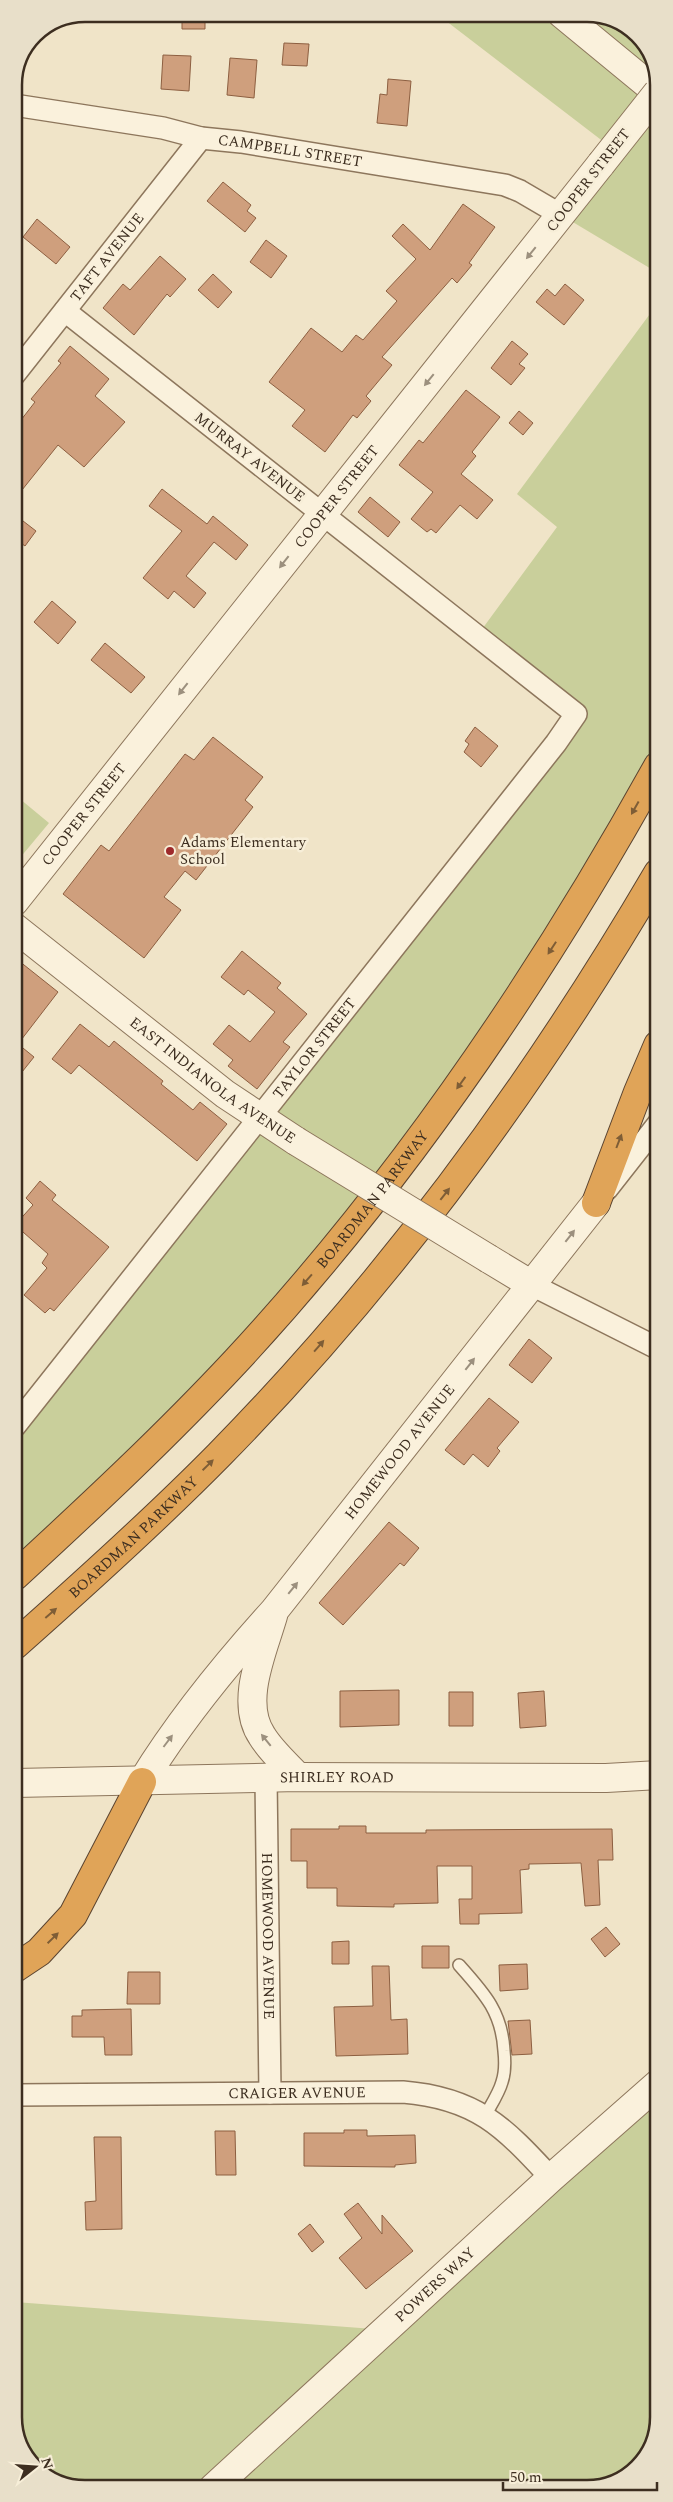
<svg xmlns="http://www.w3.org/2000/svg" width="673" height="2502" font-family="Spectral,serif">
	<rect width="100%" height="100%" fill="#f0e4c8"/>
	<path fill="#c9cf9b" d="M437,14h160l38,18 23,39v202l-97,-58 52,-66z
		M658,303v463l-37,67 -305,436 -301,307v-150l561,-712 -99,-78 80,-109 -40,-33z
		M14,794l35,29 -35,42z
		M659,2083v334l-15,43 -42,27 -522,1 -42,-17 -23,-40v-129l372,28z"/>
	<path fill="#cf9f7d" stroke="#8d5f41" d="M182,14h23v15h-23z
		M284,43l25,1 -2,22 -25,-1z
		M163,55l28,1 -2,35 -28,-2z
		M230,58l27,2 -3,38 -27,-3z
		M388,79l23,2 -4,45 -30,-3 3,-29 7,1z
		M223,182l28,23 -4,6 9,7 -11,14 -38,-31z
		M463,204l32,23 -26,36 3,2 -15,18 -5,-5 -70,79 10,8 -26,31 5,5 -14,17 -4,-3 -28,37 -33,-26 13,-16 -36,-28 42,-54 31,24 14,-17 7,5 34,-39 -11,-10 30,-32 -24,-23 11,-12 27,26z
		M37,219l33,28 -14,17 -33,-27z
		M266,240l21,16 -16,22 -21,-16z
		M160,256l26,23 -16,18 -3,-3 -33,41 -31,-27 20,-24 7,6z
		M213,274l19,18 -14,16 -20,-18z
		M565,284l19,16 -20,25 -28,-23 11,-13 8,7z
		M512,341l16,13 -9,10 6,4 -14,17 -20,-17z
		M70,346l39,33 -14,17 30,26 -41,45 -26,-22 -44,55v-71l21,-27 -4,-3 30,-36 -3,-2z
		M466,390l34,27 -28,35 4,4 -15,18 32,26 -16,19 -17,-14 -24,28 -5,-4 -4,3 -16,-13 22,-27 -34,-27 20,-25 4,3z
		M519,411l14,12 -10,12 -14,-12z
		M162,489l45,35 6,-8 35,29 -12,15 -22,-18 -28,34 20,17 -12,15 -20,-17 -6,8 -25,-21 39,-47 -33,-25z
		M370,497l30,25 -12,15 -30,-25z
		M14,514l22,17 -11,15 -11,-8z
		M52,601l24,21 -18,22 -24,-22z
		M105,643l40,34 -14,16 -40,-33z
		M475,727l23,19 -17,21 -17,-15 5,-8 -4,-3z
		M213,737l50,40 -18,23 8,7 -57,73 -11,-9 -21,26 17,13 -37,48 -81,-64 38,-49 8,6 76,-97 9,6z
		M242,951l39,32 -4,5 30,26 -24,28 7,5 -33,42 -29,-23 5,-6 -20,-16 16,-19 21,17 25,-30 -27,-22 -4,5 -23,-18z
		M14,957l44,35 -40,52 16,13 -20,25z
		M80,1024l29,23 5,-6 49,40 -2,3 32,26 7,-8 27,22 -30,37 -118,-96 -8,9 -19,-15z
		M40,1181l16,14 -4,5 57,47 -55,64 -4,-3 -5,5 -21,-18 23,-27 -5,-5 6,-9 -33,-29 18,-20 -7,-7z
		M529,1339l23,19 -20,25 -23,-18z
		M489,1398l30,24 -22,26 3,3 -12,16 -15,-13 -9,11 -19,-15z
		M389,1522l30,26 -15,18 -4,-3 -57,62 -24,-22z
		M399,1690v35l-59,2v-36z
		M544,1691l2,35 -26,2 -2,-35z
		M449,1692h24v34h-24z
		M339,1826h27v7h60v-3l186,-1 1,31h-15l2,45 -15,1 -4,-43 -52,1v5l-9,1 2,43 -43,1v10h-19l-1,-25h13v-33h-35l1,37 -44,1v3l-57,-1v-18h-30v-27h-16v-32h48z
		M606,1927l14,17 -15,13 -14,-18z
		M349,1941v23h-17v-22z
		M422,1946h27v22h-27z
		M527,1964l1,25 -28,2 -1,-26z
		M372,1966h17l2,54 16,-1 1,35 -72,2 -2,-49 39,-1z
		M128,1972h32v32h-33z
		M131,2009l1,46h-27l-1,-18h-32v-21h10v-6z
		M530,2020l2,34 -20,1 -4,-34z
		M344,2130h23v6l48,-1 1,28 -21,2v2l-91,-1v-33h40z
		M215,2131h20l1,44h-20z
		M94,2137h27l1,92 -36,1 -1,-28 11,-1z
		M358,2203l24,31v-19l31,36 -47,38 -27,-31 23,-20 -18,-24z
		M310,2224l14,18 -12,10 -14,-18z"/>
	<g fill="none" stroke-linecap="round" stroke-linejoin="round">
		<defs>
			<path id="service" d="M459,1965c25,28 43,47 45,86 1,9 1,22 -2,31 -3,11 -11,23 -17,34"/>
			<g id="minor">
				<path id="s1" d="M14,105l149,23 38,10 40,4 264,43 15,6 41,24"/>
				<path id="s2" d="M14,375l187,-237"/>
				<path d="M607,1189l51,-65"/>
				<path d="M532,1285l127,64"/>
				<path id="s3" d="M15,1426l541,-683 20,-29 -511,-403"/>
				<path id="s4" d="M266,1778l4,315"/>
				<path id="s5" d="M15,2095l388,-3c73,6 100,34 148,86"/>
			</g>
			<g id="tertiary">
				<path d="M562,14l96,79"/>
				<path id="s6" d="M14,902l587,-738"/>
				<path id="s7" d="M14,927l211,167 71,47"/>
				<path d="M489,1259l43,26"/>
				<path d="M273,1616c-10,35 -34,86 -11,120 9,15 24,28 36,41"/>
				<path id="s8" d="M142,1782c38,-62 84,-118 132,-171l322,-408"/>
				<path id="s9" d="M15,1783l283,-6 308,1 53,-3"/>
				<path id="s10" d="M213,2488l338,-310 108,-95"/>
			</g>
			<g id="motorway">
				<path d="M596,1203l42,-111 20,-47"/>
				<path id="s11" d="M15,1576c76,-70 151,-140 221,-215 166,-179 304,-382 422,-595"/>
				<path id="s12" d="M15,1645c70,-62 139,-124 204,-190 171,-174 316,-372 439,-582"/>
				<path d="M15,1968l24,-16 34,-37 69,-133"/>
			</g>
		</defs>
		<use href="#service" stroke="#8d765c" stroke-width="14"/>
		<use href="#minor" stroke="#8d765c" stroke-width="24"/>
		<use href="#tertiary" stroke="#8d765c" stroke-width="30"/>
		<use href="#motorway" stroke="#5b4430" stroke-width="30"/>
		<use href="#service" stroke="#faf1dc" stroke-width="11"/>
		<use href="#minor" stroke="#faf1dc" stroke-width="21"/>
		<use href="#tertiary" stroke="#faf1dc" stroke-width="28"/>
		<use href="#motorway" stroke="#e0a458" stroke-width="28"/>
		<defs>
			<path id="tertiary-bridge" d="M601,164l57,-72
				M296,1141l193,118"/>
		</defs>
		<use href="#tertiary-bridge" stroke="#8d765c" stroke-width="30" stroke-linecap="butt"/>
		<use href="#tertiary-bridge" stroke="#faf1dc" stroke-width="28"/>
	</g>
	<defs><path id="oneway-solid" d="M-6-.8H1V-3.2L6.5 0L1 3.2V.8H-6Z" transform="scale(1.25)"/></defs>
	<g fill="#9c907e">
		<use href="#oneway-solid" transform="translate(531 253) rotate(129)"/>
		<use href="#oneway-solid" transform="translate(429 380) rotate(129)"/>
		<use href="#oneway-solid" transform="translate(284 562) rotate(128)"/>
		<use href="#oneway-solid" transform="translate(183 689) rotate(128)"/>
		<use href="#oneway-solid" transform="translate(570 1236) rotate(-52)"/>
		<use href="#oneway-solid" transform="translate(470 1364) rotate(-52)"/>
		<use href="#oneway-solid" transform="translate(293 1588) rotate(-51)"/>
		<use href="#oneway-solid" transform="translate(266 1740) rotate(-129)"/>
		<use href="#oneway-solid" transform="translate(168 1741) rotate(-53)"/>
	</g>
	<g fill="#7e5d36">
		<use href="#oneway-solid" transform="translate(635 808) rotate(119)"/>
		<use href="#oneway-solid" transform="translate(552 948) rotate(123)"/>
		<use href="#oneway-solid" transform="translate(461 1083) rotate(126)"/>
		<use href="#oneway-solid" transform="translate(619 1141) rotate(-69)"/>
		<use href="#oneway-solid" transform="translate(445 1194) rotate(-52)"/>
		<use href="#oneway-solid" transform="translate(307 1280) rotate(131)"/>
		<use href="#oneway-solid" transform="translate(319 1346) rotate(-49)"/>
		<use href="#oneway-solid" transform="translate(208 1465) rotate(-44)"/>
		<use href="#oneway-solid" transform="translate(51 1613) rotate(-41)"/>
		<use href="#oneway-solid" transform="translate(53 1938) rotate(-44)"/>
	</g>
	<circle fill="#9e2a2b" stroke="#f7eed8" stroke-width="2" cx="170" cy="851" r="5"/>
	<g text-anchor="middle" stroke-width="5" stroke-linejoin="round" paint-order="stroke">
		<g font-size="15" fill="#3d2e20" stroke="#f7eed8">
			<text dy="5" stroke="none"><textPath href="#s1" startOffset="280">CAMPBELL STREET</textPath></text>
			<text transform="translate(588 180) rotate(-52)" y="5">COOPER STREET</text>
			<text dy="5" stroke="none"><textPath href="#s2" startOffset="150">TAFT AVENUE</textPath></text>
			<text transform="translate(250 457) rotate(38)" y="5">MURRAY AVENUE</text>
			<text dy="5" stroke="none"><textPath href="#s6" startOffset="518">COOPER STREET</textPath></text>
			<text dy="5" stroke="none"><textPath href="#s6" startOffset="112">COOPER STREET</textPath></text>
			<text dy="5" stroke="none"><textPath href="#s3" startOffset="482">TAYLOR STREET</textPath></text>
			<text dy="5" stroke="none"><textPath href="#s7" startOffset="251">EAST INDIANOLA AVENUE</textPath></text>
			<text dy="5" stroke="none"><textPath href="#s11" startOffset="520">BOARDMAN PARKWAY</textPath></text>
			<text dy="5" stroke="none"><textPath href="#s8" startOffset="419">HOMEWOOD AVENUE</textPath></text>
			<text dy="5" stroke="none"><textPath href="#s12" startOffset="160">BOARDMAN PARKWAY</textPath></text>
			<text dy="5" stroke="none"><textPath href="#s9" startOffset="322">SHIRLEY ROAD</textPath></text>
			<text dy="5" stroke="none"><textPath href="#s4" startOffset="158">HOMEWOOD AVENUE</textPath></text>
			<text dy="5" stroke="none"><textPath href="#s5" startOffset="282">CRAIGER AVENUE</textPath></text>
			<text dy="5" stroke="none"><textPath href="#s10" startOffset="301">POWERS WAY</textPath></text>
		</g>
		<g font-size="15" fill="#3d2e20" stroke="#f7eed8" text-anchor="start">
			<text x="180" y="847">Adams Elementary<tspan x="180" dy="17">School</tspan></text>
		</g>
	</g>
	<path d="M0 0H673V2502H0ZM85 22H587A63 63 0 0 1 650 85V2417A63 63 0 0 1 587 2480H85A63 63 0 0 1 22 2417V85A63 63 0 0 1 85 22Z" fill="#e8dfc9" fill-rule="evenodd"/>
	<path fill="none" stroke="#3d2e20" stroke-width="2.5" d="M85 22H587A63 63 0 0 1 650 85V2417A63 63 0 0 1 587 2480H85A63 63 0 0 1 22 2417V85A63 63 0 0 1 85 22Z"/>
	<g transform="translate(35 2467) rotate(73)" stroke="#f7eed8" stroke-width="4" paint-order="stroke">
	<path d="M0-4L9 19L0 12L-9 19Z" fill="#3d2e20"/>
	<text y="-8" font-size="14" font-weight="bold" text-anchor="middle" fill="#3d2e20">N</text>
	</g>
	<path d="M503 2482v8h154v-8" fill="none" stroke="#3d2e20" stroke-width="2.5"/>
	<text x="510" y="2482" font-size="15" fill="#3d2e20" stroke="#f7eed8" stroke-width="4" paint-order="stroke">50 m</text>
</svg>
